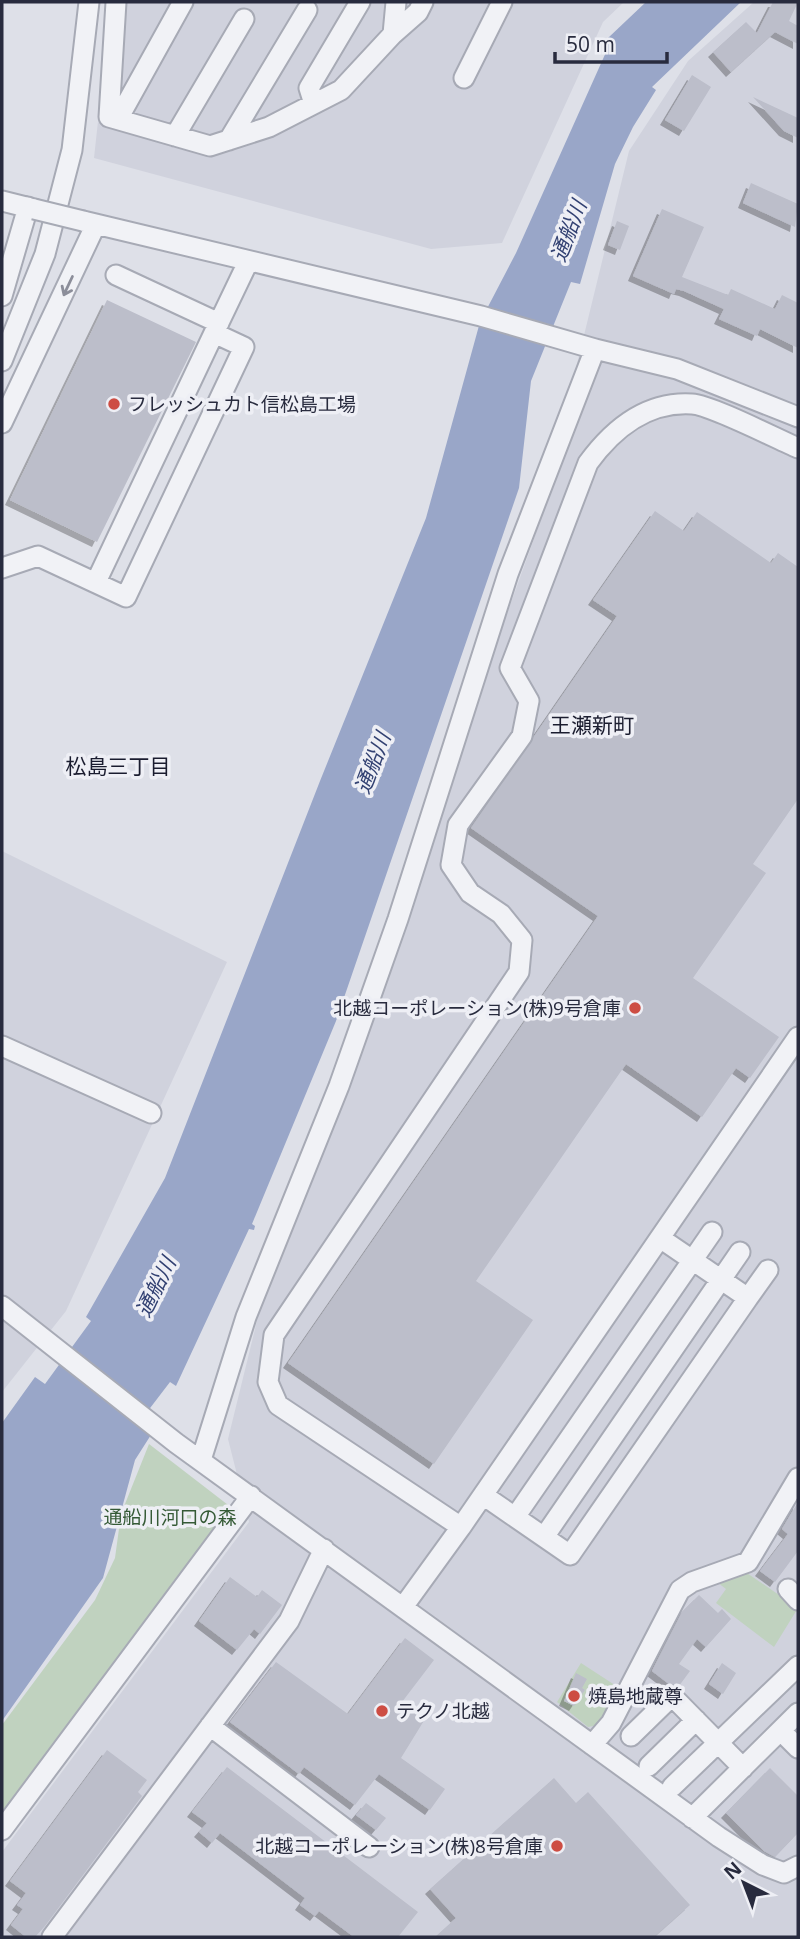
<svg xmlns="http://www.w3.org/2000/svg" width="800" height="1939" font-family="'Open Sans','Noto Sans JP',sans-serif">
	<defs>
		<filter id="shadow"><feDropShadow dx="-5" dy="5" stdDeviation="0" flood-color="#0004"/></filter>
	</defs>
	<rect width="100%" height="100%" fill="#dee0e8"/>
	<path fill="#d0d2dd" d="M111,2h513l-21,20 -101,221 -71,6 -337,-91z
		M754,2h44v1935h-796v-85l247,-330 -21,-83 40,-163 267,-740 94,-385 59,-90z
		M2,851l225,111 -161,349 -64,81z"/>
	<path fill="#c0d2bf" d="M149,1444l83,64 -230,315v-98l93,-125 20,-42 6,-44z
		M741,1569l57,39 -24,39 -58,-44 10,-14 -13,-10z
		M581,1663l40,26 -23,36 -10,2 -31,-25z"/>
	<path fill="#99a6c8" d="M646,2h95l-89,85 4,3 -23,37 -18,37 -35,120 -9,-2 -40,99 -12,107 -183,533 -84,203 3,2 -1,4 -5,-1 -73,157 -6,-4 -26,34 12,11 -21,33 -32,118 -101,143v-298l33,-46 10,7 46,-63 -5,-4 79,-139 155,-397 106,-263 54,-196 36,-69 91,-203 1,-12z"/>
	<path fill="#bcbeca" filter="url(#shadow)" d="M773,2h25l-9,19 9,5v18l-23,-12 -44,40 -18,-20 33,-30 11,11z
		M692,75l19,12 -27,44 -19,-11z
		M753,97l45,21v20l-14,-7z
		M751,183l47,21 -3,23 -52,-24z
		M662,209l42,18 -22,50 46,18 3,-6 44,20 7,-14 16,8v45l-38,-19 -3,7 -38,-17 5,-10 -40,-18 -8,-2 -2,5 -41,-18z
		M617,221l12,5 -9,24 -12,-5z
		M107,300l89,42 -99,200 -87,-42z
		M655,511l29,20 13,-19 74,51 7,-10 20,14v232l-45,65 13,9 -73,105 86,59 -29,41 -14,-10 -34,49 -76,-53 -150,217 57,39 -99,144 -146,-101 310,-447 -127,-88 146,-212 -24,-16z
		M798,1502v49l-23,31 -15,-11 28,-37 -6,-5z
		M230,1577l27,20 5,-7 20,15 -22,29 -6,-5 -17,21 -38,-29z
		M699,1595l19,18 4,-4 9,10 -25,28 -9,-8 -18,25 11,7 -11,15 -10,-2 -17,-13 30,-59z
		M405,1638l29,22 -32,42 23,17 -24,39 44,31 -15,21 -51,-36 -24,31 -51,-38 -5,7 -69,-52 46,-60 72,52z
		M722,1663l14,10 -13,21 -14,-10z
		M576,1673l11,6 -5,9 3,2 -11,16 -10,-5z
		M107,1750l40,30 -9,12 4,4 -97,130 -10,11h-9l-15,-12 12,-16 -6,-4 9,-12 -16,-12z
		M227,1767l191,145 -20,25h-44l-35,-26 -4,5 -15,-11 5,-7 -85,-65 -8,10 -13,-11 8,-9 -15,-11z
		M770,1768l28,28v37l-23,24 -11,-6 -38,-38z
		M554,1778l22,25 12,-11 102,113 -36,32h-219l21,-19 -26,-29z
		M366,1803l20,15 -10,12 -20,-15z"/>
	<g fill="none" stroke-linecap="round" stroke-linejoin="round">
		<defs>
			<path id="minor" d="M116,2l-7,115 101,29 59,-19 72,-37 52,-56 3,-32
				M393,34l25,-22 5,-10
				M464,78l38,-76
				M314,104l-5,-16 51,-86
				M118,119l65,-117
				M175,136l69,-117
				M229,140l78,-130
				M2,201l32,8
				M83,221l398,95 114,33 -87,225 -110,345 -59,167 -93,231 -45,143
				M116,275l103,48
				M2,296l26,-89
				M595,349l82,20 121,48
				M2,361l43,-107 27,-104 17,-148
				M2,423l94,-199
				M798,448c-21,-9 -87,-43 -106,-44 -46,-3 -79,25 -104,59l-78,205 19,33 -7,35 -64,89 -7,40 19,28 31,21 21,26 -3,32 -245,363 -6,47 10,23 183,122 337,-490
				M2,568l36,-12 88,41 118,-250 -30,-14 34,-71
				M96,582l118,-249
				M2,1046l149,67
				M748,1298l20,-28
				M2,1306l174,137 543,394 44,28 21,8 14,-7
				M483,1495l87,60 178,-257 -88,-60
				M515,1517l197,-285
				M544,1537l196,-285
				M788,1589l10,11
				M403,1607l58,-80
				M210,1726l159,121
				M781,1731l17,17
				M631,1736l41,-40 71,72
				M592,1745l19,-22 69,-133 12,-8 56,-20 50,-84
				M649,1766l47,-46
				M672,1787l126,-121
				M692,1818l106,-105
				M2,1830l249,-334
				M52,1937l237,-316 35,-72"/>
		</defs>
		<use href="#minor" stroke="#a7aab5" stroke-width="23"/>
		<use href="#minor" stroke="#f1f2f6" stroke-width="19"/>
		<defs>
			<path id="minor-bridge" d="M34,209l49,12"/>
		</defs>
		<use href="#minor-bridge" stroke="#a7aab5" stroke-width="23" stroke-linecap="butt"/>
		<use href="#minor-bridge" stroke="#f1f2f6" stroke-width="19"/>
	</g>
	<defs><path id="oneway-shaft" d="M-6 0H5M1.5-3L5.5 0L1.5 3" fill="none" stroke-width="1.6" stroke-linecap="round" stroke-linejoin="round" transform="scale(1.75)"/></defs>
	<use stroke="#8c8e9a" href="#oneway-shaft" transform="translate(68 286) rotate(115)"/>
	<g fill="#cd4d43" stroke="#eeeff5" stroke-width="2.5">
		<circle cx="114" cy="404" r="7"/>
		<circle cx="635" cy="1008" r="7"/>
		<circle cx="574" cy="1696" r="7"/>
		<circle cx="382" cy="1711" r="7"/>
		<circle cx="557" cy="1846" r="7"/>
	</g>
	<g text-anchor="middle" stroke-width="7" stroke-linejoin="round" paint-order="stroke">
		<g font-size="19" fill="#282b3e" stroke="#eeeff5" text-anchor="start">
			<text x="128" y="411">フレッシュカト信松島工場</text>
			<text x="621" y="1015" text-anchor="end">北越コーポレーション(株)9号倉庫</text>
			<text x="588" y="1703">焼島地蔵尊</text>
			<text x="396" y="1718">テクノ北越</text>
			<text x="543" y="1853" text-anchor="end">北越コーポレーション(株)8号倉庫</text>
		</g>
		<g font-size="19" fill="#355a36" stroke="#eeeff5">
			<text x="170" y="1524">通船川河口の森</text>
		</g>
		<g font-size="21" font-style="italic" fill="#324172" stroke="#eeeff5">
			<text transform="translate(569 231) rotate(-69)" y="7">通船川</text>
			<text transform="translate(373 763) rotate(-69)" y="7">通船川</text>
			<text transform="translate(156 1287) rotate(-64)" y="7">通船川</text>
		</g>
		<g font-size="21" fill="#1a1c2f" stroke="#eeeff5">
			<text x="592" y="733">王瀬新町</text>
			<text x="118" y="774">松島三丁目</text>
		</g>
	</g>
	<rect width="800" height="1939" fill="none" stroke="#282b3e" stroke-width="7"/>
	<g transform="translate(744 1883) rotate(318)" stroke="#eeeff5" stroke-width="5" paint-order="stroke">
	<path d="M0-5L12 26L0 18L-12 26Z" fill="#282b3e"/>
	<text y="-10" font-size="19" font-weight="bold" text-anchor="middle" fill="#282b3e">N</text>
	</g>
	<path d="M555 52v10h112v-10" fill="none" stroke="#282b3e" stroke-width="3.5"/>
	<text x="566" y="52" font-size="21" fill="#282b3e" stroke="#eeeff5" stroke-width="5" paint-order="stroke">50 m</text>
</svg>
